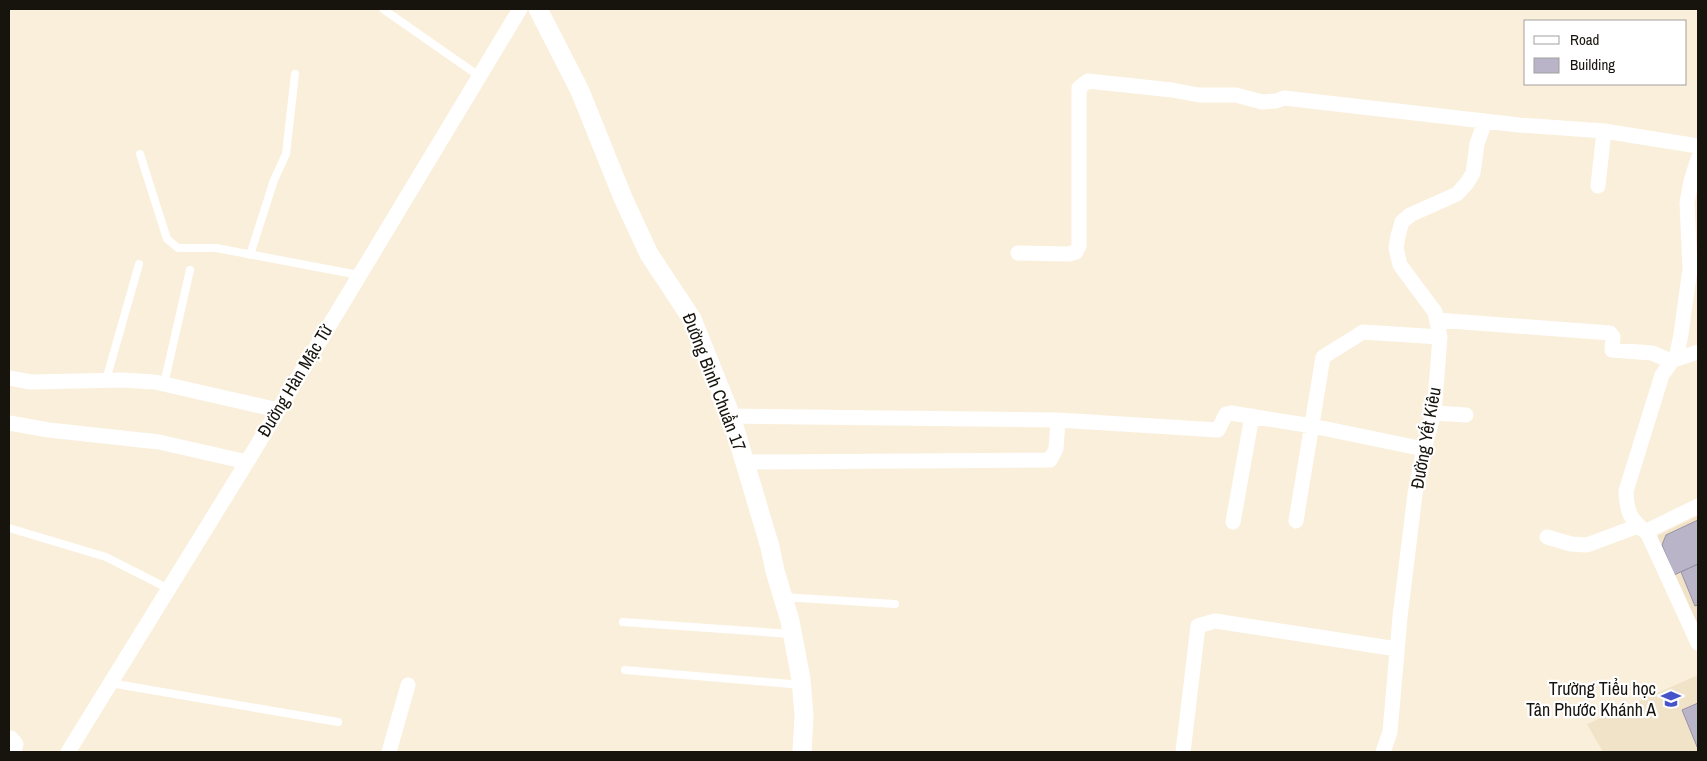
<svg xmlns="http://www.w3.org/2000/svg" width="1707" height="761" font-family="'Archivo Narrow',sans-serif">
	<rect width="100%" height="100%" fill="#faefdb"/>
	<path fill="#f1e3c8" d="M1698,516v110l-43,-89z
		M1698,675v77h-95l-16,-28z"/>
	<path fill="#b9b4c8" stroke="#9792a6" d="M1698,520v44l-24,11 -12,-30 4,-10z
		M1698,564v41l-3,1 -14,-34z
		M1698,703v46l-16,-39z"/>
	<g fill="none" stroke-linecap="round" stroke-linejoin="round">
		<path stroke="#fff" stroke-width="8" d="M383,9l96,67
			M140,154l27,85 11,9h38l143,27
			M250,255l24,-75 12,-26 9,-80
			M106,380l33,-116
			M164,384l26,-114
			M9,528l97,29 63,32
			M783,597l112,7
			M623,622l168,12
			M625,670l177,15
			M110,683l228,39"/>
		<path stroke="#fff" stroke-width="15" d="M1598,186l6,-55
			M1018,253l51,1 7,-2 3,-6v-158l9,-7 84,9 27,5h37l26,7 14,-1 8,-3 235,27 85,6 94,15
			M1437,320l173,13 3,4 -1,13 40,3 19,8 27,-9
			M9,378l22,4 91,-2 33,2 123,28
			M1434,413l32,2
			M731,416l327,4 160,10 8,-16 5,-1 81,13 112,23
			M9,423l40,7 110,12 88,20
			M744,462l306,-2 6,-11 2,-29
			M1698,506l-47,23 -3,5 50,109
			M1296,521l27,-164 40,-25 77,5
			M1233,522l19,-106
			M1648,534c-18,-15 -21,-20 -22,-43l36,-116 15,-21 4,-20 9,-65 -3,-66 4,-22 7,-22
			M1547,537l24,7 16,1 51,-19
			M9,738h2l5,6 -2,8
			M68,752l179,-290 273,-453
			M389,752l19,-67
			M1183,752l15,-126 17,-5 182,28
			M1383,752l7,-20 10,-115 15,-123 9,-45 10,-36 6,-76 -5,-25 -35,-47 -4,-17 2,-12 4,-14 8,-7 47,-21 10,-11 6,-10 4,-29 8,-23"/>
		<path stroke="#fff" stroke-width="19" d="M538,9l42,82 43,107 26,56 43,65 39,97 39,131 5,24 15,50 11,58 3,36 -2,37"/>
	</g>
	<defs>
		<symbol id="school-bare" viewBox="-9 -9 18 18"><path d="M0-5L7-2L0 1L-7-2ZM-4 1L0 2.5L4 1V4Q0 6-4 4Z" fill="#4753c8" stroke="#fff" stroke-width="2.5" paint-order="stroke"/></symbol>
	</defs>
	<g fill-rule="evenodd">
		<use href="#school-bare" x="1657" y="685" width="28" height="28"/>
	</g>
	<g text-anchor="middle" stroke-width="4.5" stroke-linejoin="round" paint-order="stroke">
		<g font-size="18" fill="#17140d" stroke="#fff">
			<text transform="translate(295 381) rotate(-59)" y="6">Đường Hàn Mặc Tử</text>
			<text transform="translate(714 382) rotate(69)" y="6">Đường Bình Chuẩn 17</text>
			<text transform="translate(1426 438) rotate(-80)" y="6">Đường Yết Kiêu</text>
		</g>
		<g font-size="18" fill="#17140d" stroke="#fff" text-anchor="end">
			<text x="1656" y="695">Trường Tiểu học<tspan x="1656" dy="21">Tân Phước Khánh A</tspan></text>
		</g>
	</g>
	<rect width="1707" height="761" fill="none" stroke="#17140d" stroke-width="20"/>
	<rect x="1524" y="20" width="162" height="65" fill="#ffffff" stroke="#a2a19e"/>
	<rect x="1534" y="36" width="25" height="8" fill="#ffffff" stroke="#a2a19e"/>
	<text x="1570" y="45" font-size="15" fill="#17140d">Road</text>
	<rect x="1534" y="58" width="25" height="15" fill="#b9b4c8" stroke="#a2a19e"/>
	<text x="1570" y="70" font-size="15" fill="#17140d">Building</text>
</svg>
